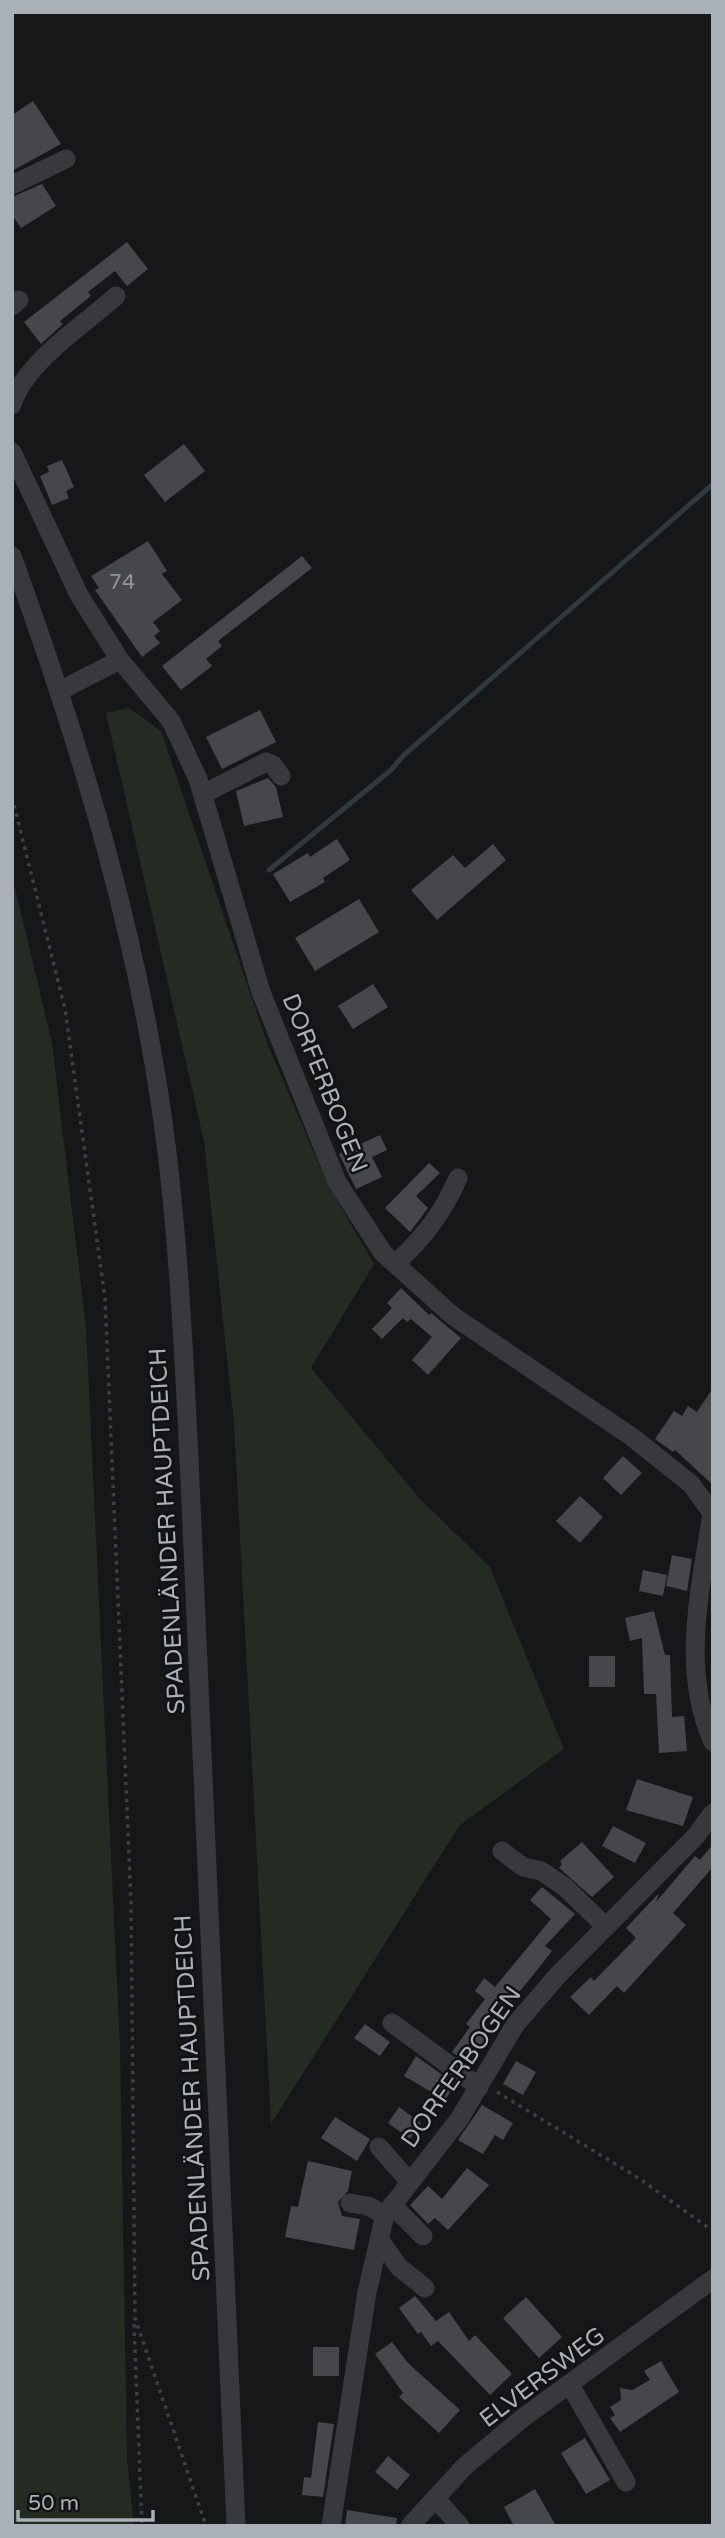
<svg xmlns="http://www.w3.org/2000/svg" width="725" height="2538" font-family="'Varela Round',sans-serif">
	<rect width="100%" height="100%" fill="#161718"/>
	<path fill="#232b23" d="M129,708l32,23 106,312 61,142 46,79 -63,104 108,130 71,69 74,182 -105,77 -188,298 -37,-700 -30,-283 -98,-428z
		M12,875l40,168 34,284 34,719 7,413 7,67h-122z"/>
	<g fill="none" stroke-linecap="round" stroke-linejoin="round">
		<path stroke="#2f393e" stroke-width="5" d="M269,870l122,-100 13,-15 309,-271"/>
	</g>
	<path fill="#46474b" d="M33,101l28,43 -49,27v-56z
		M42,184l14,22 -35,22 -9,-13v-18z
		M127,242l21,27 -21,17 -12,-15 -27,21 3,4 -31,25 3,3 -22,20 -17,-22z
		M184,444l21,27 -40,31 -21,-27z
		M62,460l12,27 -8,4 3,7 -17,7 -12,-29 9,-4 -2,-6z
		M148,541l19,30 -5,3 20,26 -29,22 7,9 -6,5 6,7 -18,14 -47,-67 4,-2 -8,-12z
		M302,556l10,12 -94,73 4,5 -16,13 6,7 -31,24 -19,-24z
		M260,710l16,32 -54,27 -16,-32z
		M268,778l8,9 7,30 -39,9 -8,-35z
		M337,839l13,21 -27,18 2,4 -35,20 -17,-28 35,-21 2,4z
		M493,844l13,16 -69,60 -26,-30 42,-35 12,13z
		M359,899l20,33 -64,39 -20,-33z
		M373,984l15,23 -35,22 -15,-23z
		M380,1135l7,15 -15,7 10,20 -26,12 -17,-35z
		M429,1163l11,10 -24,23 12,12 -18,24 -25,-24z
		M401,1288l28,27 2,-2 30,25 -33,37 -16,-15 20,-23 -21,-18 -4,3 -4,-4 -21,21 -10,-10 20,-21 -5,-5z
		M713,1388v97l-38,-35 -2,2 -18,-13 19,-28 8,5 6,-10 9,6z
		M623,1456l19,17 -21,22 -18,-17z
		M580,1496l23,21 -23,26 -24,-22z
		M672,1555l20,4 -5,32 -21,-5z
		M643,1570l24,5 -4,21 -24,-5z
		M654,1611l11,44h5l2,62 12,-1 3,35 -28,2 -3,-59h-12l-2,-56 -12,3 -5,-23z
		M589,1656h26v31h-26z
		M637,1779l56,18 -10,29 -57,-16z
		M613,1826l33,17 -11,20 -33,-17z
		M582,1842l32,35 -22,20 -33,-29 3,-4 -2,-3z
		M713,1844v23l-40,46 13,12 -62,68 -7,-7 -28,29 -19,-18 21,-20 3,4 42,-43 -10,-10 33,-35 -3,9 39,-46 5,4z
		M542,1887l33,27 -30,32 7,5 -18,23 -25,30 -6,-4 -25,32 10,8 -18,25 -18,-13 18,-25 -4,-3 19,-25 -10,-8 9,-13 11,9 56,-68 -21,-19z
		M365,2024l25,18 -10,14 -26,-18z
		M416,2056l39,28 -10,16 -41,-24z
		M516,2061l20,11 -13,23 -20,-11z
		M482,2105l31,18 -10,17 -8,-5 -12,19 -25,-14z
		M399,2107l22,16 -11,16 -22,-16z
		M335,2117l35,22 -13,22 -36,-23z
		M308,2161l44,10 -4,20 -10,11 4,14 18,3 -6,31 -69,-13 6,-31 7,1z
		M467,2168l22,17 -41,45 -13,-12 -7,6 -18,-19 18,-19 14,13z
		M415,2296l21,25 13,-9 20,29 6,-6 37,39 -22,21 -52,-54 -7,5 -10,-14 -3,2 -19,-26z
		M526,2297l36,40 -23,21 -36,-40z
		M392,2342l16,21 52,47 -21,23 -40,-36 4,-4 -28,-39z
		M313,2347h26v29h-26z
		M661,2361l18,31 -59,40 -10,-14 5,-3 -5,-8 11,-7 -1,-12 12,2 18,-10 -6,-9z
		M318,2422l16,2 -11,73 -21,-2 2,-18 7,1z
		M585,2438l25,42 -24,14 -25,-41z
		M388,2456l22,19 -13,15 -22,-18z
		M535,2489l21,37h-42l-10,-19z
		M347,2510l50,8 -1,8h-51z"/>
	<g fill="none" stroke-linecap="round" stroke-linejoin="round">
		<path stroke="#3e4044" stroke-width="3.5" stroke-dasharray="3.5 5" stroke-linecap="butt" d="M12,797l53,212 40,289 26,604 4,416 71,208
			M497,2092l143,87 73,52
			M134,2324l8,202"/>
		<path stroke="#38393d" stroke-width="19" d="M12,185l54,-26
			M12,306l7,-6
			M12,405c12,-42 72,-80 104,-109
			M12,452l67,143 41,65
			M12,556c70,193 130,392 155,596 12,102 17,204 22,306l47,1068
			M61,690l59,-30 51,61 27,58 63,213 76,190 46,71 70,63 179,121 59,47 21,29c-11,74 -32,157 1,229
			M203,794l63,-32 7,3 8,11
			M395,1264c28,-25 48,-51 63,-86
			M502,1851l21,16 18,4 24,16 41,40
			M392,2023l87,64
			M379,2147l31,35
			M350,2203l18,3 17,9
			M392,2205l31,31
			M379,2239l20,28 26,21
			M570,2385l56,97
			M435,2498l25,28
			M331,2526l36,-234 18,-77 75,-97 55,-93 43,-50 137,-138 18,-24
			M410,2526l55,-60 59,-49 189,-138"/>
	</g>
	<g text-anchor="middle" stroke-width="5" stroke-linejoin="round" paint-order="stroke">
		<g font-size="21" fill="#90969d">
			<text x="122" y="589">74</text>
		</g>
		<g font-size="24" fill="#a9b0b8" stroke="#111213">
			<text transform="translate(325 1083) rotate(68)" y="8">DORFERBOGEN</text>
			<text transform="translate(167 1531) rotate(-93)" y="8">SPADENLÄNDER HAUPTDEICH</text>
			<text transform="translate(461 2067) rotate(-55)" y="8">DORFERBOGEN</text>
			<text transform="translate(192 2098) rotate(-93)" y="8">SPADENLÄNDER HAUPTDEICH</text>
			<text transform="translate(542 2377) rotate(-37)" y="8">ELVERSWEG</text>
		</g>
	</g>
	<rect width="725" height="2538" fill="none" stroke="#a9b0b8" stroke-width="28"/>
	<path d="M18 2510v10h135v-10" fill="none" stroke="#a9b0b8" stroke-width="3.5"/>
	<text x="28" y="2510" font-size="21" fill="#a9b0b8" stroke="#111213" stroke-width="5" paint-order="stroke">50 m</text>
</svg>
